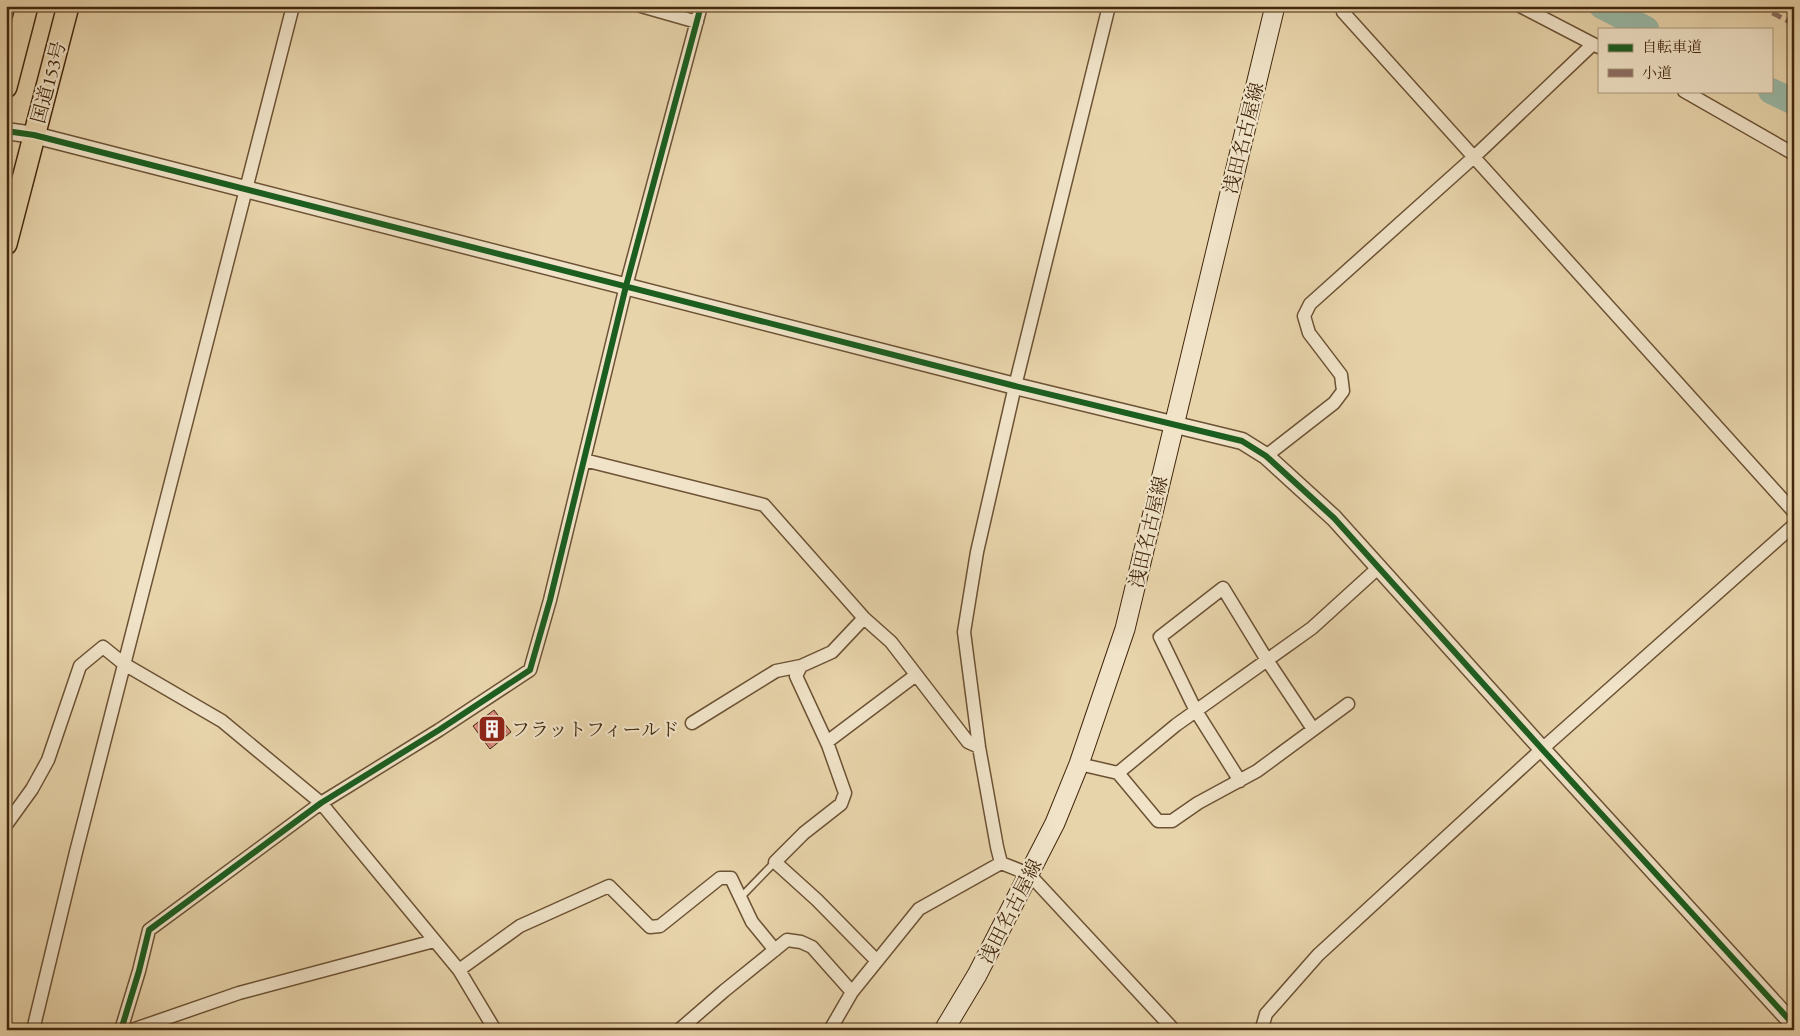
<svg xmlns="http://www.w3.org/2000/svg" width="1800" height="1036" font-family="'EB Garamond','Noto Serif JP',serif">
	<defs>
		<pattern id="building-back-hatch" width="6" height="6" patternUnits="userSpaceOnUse" patternTransform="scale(1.25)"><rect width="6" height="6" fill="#e29186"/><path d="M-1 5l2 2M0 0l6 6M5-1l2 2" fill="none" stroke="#b9766c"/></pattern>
	</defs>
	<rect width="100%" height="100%" fill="#e8d4ab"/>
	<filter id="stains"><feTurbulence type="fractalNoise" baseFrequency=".004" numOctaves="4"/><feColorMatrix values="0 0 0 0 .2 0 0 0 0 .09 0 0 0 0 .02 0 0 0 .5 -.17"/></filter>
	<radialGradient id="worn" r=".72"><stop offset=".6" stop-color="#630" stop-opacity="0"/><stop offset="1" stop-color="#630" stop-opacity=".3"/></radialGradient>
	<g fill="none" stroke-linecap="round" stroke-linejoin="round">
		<path stroke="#98b8a6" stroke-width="26" d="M1602,6l44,23
			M1771,91l23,11"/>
	</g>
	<path fill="url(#building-back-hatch)" stroke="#42270c" d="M494,710l17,22 -21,17 -17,-23z"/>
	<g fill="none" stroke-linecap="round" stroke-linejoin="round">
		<defs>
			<path id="service" d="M741,897l34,-35"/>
			<path id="minor" d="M641,6l56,16
				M1520,6l79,41
				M1343,12l451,500
				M1684,91l110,63
				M1266,456l68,-53 9,-12 -2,-16 -32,-42 -5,-17 6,-12 165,-148 118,-112
				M584,460l180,45 100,113 27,24 77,100 11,5
				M864,618l-32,34 -31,14 -5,10 32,69 17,48 -4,11 -37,29 -29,29 42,38 60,61
				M692,723l84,-52 25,-5
				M827,742l89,-67
				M1079,764l39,9 40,48h14l26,-18 59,-32 91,-67
				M1118,773l58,-48 136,-97 66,-60
				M1240,781l-44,-70 -36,-74 63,-49 44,72 46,69
				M6,825l26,-36 16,-29 32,-94 23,-19 21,17 98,57 99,82 138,167 36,60
				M1001,863l28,11 145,156
				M459,970l61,-44 89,-40 41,41 10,-1 60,-48h11l21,44 23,28
				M33,1030l43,-178 217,-846
				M121,1030l18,-59 10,-41 172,-127 118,-73 91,-60 20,-70 76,-314 75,-280
				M132,1030l107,-37 195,-52
				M679,1030l45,-39 63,-51 14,2 11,5 40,45
				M830,1030l22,-38 67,-83 82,-46 -4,-16 -18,-100 -15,-115 13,-80 38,-166 94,-380
				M1264,1030l-2,-2 4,-14 52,-59 224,-206 252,-224"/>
			<path id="tertiary" d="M6,131l28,4 981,251 227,55 24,15 68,62 208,231 252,276"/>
			<path id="secondary" d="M944,1030l33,-55 78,-152 24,-59 46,-135 150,-623"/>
			<path id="trunk" d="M6,87l21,-81
				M6,244l62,-238"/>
		</defs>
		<use href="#service" stroke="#6c5234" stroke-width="9"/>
		<use href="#minor" stroke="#6c5234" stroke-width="15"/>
		<use href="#tertiary" stroke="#6c5234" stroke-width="19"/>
		<use href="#secondary" stroke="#42270c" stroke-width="21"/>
		<use href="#trunk" stroke="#42270c" stroke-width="24"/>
		<use href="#service" stroke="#f0e3c8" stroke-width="6"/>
		<use href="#minor" stroke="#f0e3c8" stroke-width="12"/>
		<use href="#tertiary" stroke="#f0e3c8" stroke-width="16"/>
		<use href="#secondary" stroke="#f0e3c8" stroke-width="19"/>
		<use href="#trunk" stroke="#e8d4ab" stroke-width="21"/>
		<path stroke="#8d6e63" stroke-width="5" stroke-dasharray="10 5" stroke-linecap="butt" d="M1759,6l35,18"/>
		<defs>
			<path id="cycleway" d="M6,131l28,4 981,251 227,55 24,15 68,62 208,231 252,276
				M121,1030l18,-59 10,-41 172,-127 118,-73 91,-60 20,-70 76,-314 75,-280"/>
		</defs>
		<use href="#cycleway" stroke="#f0e3c8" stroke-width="9"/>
		<use href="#cycleway" stroke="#1b5e20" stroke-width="6"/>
	</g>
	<defs>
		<symbol id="building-square" viewBox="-11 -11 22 22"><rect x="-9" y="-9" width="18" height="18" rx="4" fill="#8f2418" stroke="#f0e3c8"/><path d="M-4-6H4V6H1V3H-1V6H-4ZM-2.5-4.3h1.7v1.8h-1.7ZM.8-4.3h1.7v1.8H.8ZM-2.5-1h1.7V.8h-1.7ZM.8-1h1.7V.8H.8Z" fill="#fff"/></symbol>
	</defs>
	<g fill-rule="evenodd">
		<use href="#building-square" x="476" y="713" width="32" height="32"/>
	</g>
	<g text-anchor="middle" stroke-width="4.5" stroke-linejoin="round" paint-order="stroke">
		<g font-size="19" fill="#42270c" stroke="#f0e3c8">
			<text transform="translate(48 82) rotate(-75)" y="7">国道153号</text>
			<text transform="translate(1243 138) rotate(-76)" y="7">浅田名古屋線</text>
			<text transform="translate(1148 532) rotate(-77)" y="7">浅田名古屋線</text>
			<text transform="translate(1010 911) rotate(-63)" y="7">浅田名古屋線</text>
		</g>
		<g font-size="19" fill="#42270c" stroke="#f0e3c8" text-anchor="start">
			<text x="511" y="736">フラットフィールド</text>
		</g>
	</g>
	<rect width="1800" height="1036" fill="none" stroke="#e8d4ab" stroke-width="25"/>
	<rect x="8" y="8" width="1785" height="1021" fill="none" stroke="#42270c" stroke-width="2.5"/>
	<rect x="12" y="12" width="1775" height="1011" fill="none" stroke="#42270c"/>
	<rect x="1598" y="28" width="175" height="65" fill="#f0e3c8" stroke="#aa987d"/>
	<rect x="1608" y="44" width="25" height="8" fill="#1b5e20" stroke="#aa987d"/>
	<text x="1642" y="52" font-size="15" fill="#42270c">自転車道</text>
	<rect x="1608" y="69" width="25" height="8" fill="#8d6e63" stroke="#aa987d"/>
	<text x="1642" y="78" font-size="15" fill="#42270c">小道</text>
	<rect width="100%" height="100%" filter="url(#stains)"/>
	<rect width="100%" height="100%" fill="url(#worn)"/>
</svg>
